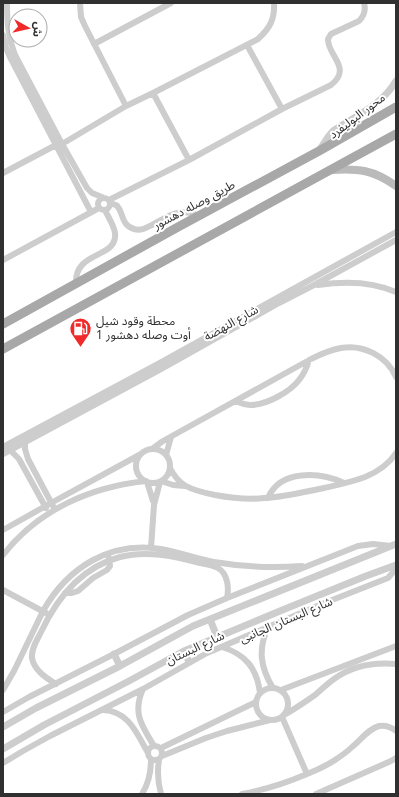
<svg xmlns="http://www.w3.org/2000/svg" width="399" height="797" font-family="'Noto Sans','Noto Sans Arabic',sans-serif">
	<rect width="100%" height="100%" fill="#fff"/>
	<g fill="none" stroke-linecap="round" stroke-linejoin="round">
		<path stroke="#cdcdcd" stroke-width="6" d="M7,3c0,19 1,34 8,52l47,89 25,44 5,5 10,4
			M80,3l1,14 4,9 41,80
			M3,35l3,13 4,9 81,155
			M94,44l77,-41
			M247,45l35,64
			M153,93l36,67
			M62,144l64,-38 27,-13 105,-54c12,-11 17,-20 16,-36
			M3,173l53,-28
			M98 204a6 6 0 1 1 12 0a6 6 0 1 1-12 0Z
			M109,200l80,-40 93,-51 49,-24c22,-17 -4,-30 -3,-46l3,-5 28,-13c5,-5 7,-11 5,-18
			M110,203c1,0 5,2 6,2 8,6 4,20 18,24 7,2 12,-1 18,-4 17,-9 27,-18 47,-9
			M3,260l96,-52
			M76,284c-2,-34 42,-25 39,-51 -1,-8 -7,-16 -10,-23
			M318,285c26,-4 53,-4 78,7
			M235,401c5,2 10,4 16,4 15,0 39,-13 48,-25 5,-6 8,-13 10,-20
			M25,442v7l3,10 25,47
			M3,447l155,-83 238,-132
			M9,449l10,10 27,49
			M152,449l11,-8 148,-82c10,-5 19,-9 30,-11 22,-4 46,8 55,29
			M136 466a17 17 0 1 1 34 0a17 17 0 1 1-34 0Z
			M3,454l158,-85 118,-66 35,-18 82,-45
			M166,455l5,-18
			M170,468c4,8 9,14 16,18 9,5 19,7 29,9 16,3 32,5 49,3 20,-1 40,-6 60,-10 13,-3 28,-6 41,-11 12,-5 24,-13 31,-24
			M161,481l12,4 12,1
			M147,482l6,19
			M268,498c12,-29 52,-26 76,-15
			M3,530l48,-27 90,-49
			M151,548l3,-43 6,-23
			M3,555c35,-45 87,-68 143,-74
			M3,590l43,23
			M65,593h7l6,-2 15,-13 14,-8 3,-4 -1,-8
			M268,627c-10,22 -8,40 5,61
			M222,647c23,7 35,21 38,46
			M56,684c-10,-6 -22,-14 -24,-26 -1,-9 5,-18 9,-26 16,-34 41,-65 79,-75 27,-7 53,-1 80,6 6,1 13,2 18,5 10,6 11,20 9,30
			M256 704a16 16 0 1 1 32 0a16 16 0 1 1-32 0Z
			M143,689c-11,24 -1,37 11,57
			M3,690l11,-19 29,-60c25,-44 67,-70 118,-62 18,3 35,10 53,13 29,5 59,6 88,4
			M281,690l115,-44
			M103,710c26,1 34,24 45,43
			M3,712l26,-15 85,-43 74,-39 39,-17 131,-52 15,-2 18,2
			M286,714c10,-6 19,-12 29,-19 6,-5 12,-11 19,-16 18,-13 40,-17 62,-15
			M282,717l25,57
			M148 753a7 7 0 1 1 14 0a7 7 0 1 1-14 0Z
			M161,748l95,-46
			M162,756l44,-18 21,-7 43,-11
			M159,760c-2,12 -1,23 2,34
			M3,763l20,-12 27,-15 93,-47 64,-36 115,-49 66,-26 7,-8 1,-5
			M142,794c7,-11 9,-22 9,-35
			M242,794c22,-4 44,-11 65,-20 10,-4 19,-8 28,-14 6,-4 12,-8 17,-13 9,-7 16,-18 27,-21 6,-1 12,1 17,5
			M316,794l75,-33 5,-3"/>
		<path stroke="#cdcdcd" stroke-width="7" d="M319,151l9,-14 5,-6c23,-15 49,-26 63,-50
			M210,619l7,18
			M184,651l5,11
			M114,654l6,12
			M3,727l33,-19 84,-42 73,-40 203,-82
			M3,749l41,-24 85,-44 55,-30 96,-40 86,-35 30,-11"/>
		<path stroke="#bababa" stroke-width="8" d="M331,170c27,-2 43,0 65,16"/>
		<path stroke="#a8a8a8" stroke-width="9" d="M3,324l175,-97 141,-76 77,-44
			M3,349l393,-215"/>
	</g>
	<defs>
		<symbol id="fuel-pin" viewBox="-11 -11 22 30"><path d="M0 17L-7.5 6A9.5 9.5 0 1 1 7.5 6Z" fill="#ef2a29" stroke="#fff"/><path d="M-5.5-6h7V0h2V4h1.3V-2.5L3-4.5l.8-.8L6-3V5H2.5V1h-1V6h-7ZM-4.2-4.7v3.2H.2V-4.7Z" fill="#fff"/></symbol>
	</defs>
	<g fill-rule="evenodd">
		<use href="#fuel-pin" x="68" y="316" width="25" height="34"/>
	</g>
	<g text-anchor="middle" stroke-width="4" stroke-linejoin="round" paint-order="stroke">
		<g font-size="12" fill="#303030" stroke="#fff">
			<text transform="translate(357 116) rotate(-37)" y="4">محور البوليفرد</text>
			<text transform="translate(194 205) rotate(-28)" y="4">طريق وصله دهشور</text>
			<text transform="translate(231 323) rotate(-29)" y="4">شارع النهضة</text>
			<text transform="translate(286 620) rotate(-23)" y="4">شارع البستان الجانبى</text>
			<text transform="translate(195 648) rotate(-25)" y="4">شارع البستان</text>
		</g>
		<g font-size="12" fill="#303030" stroke="#fff" text-anchor="start">
			<text x="96" y="325">محطة وقود شيل<tspan x="96" dy="14">أوت وصله دهشور 1</tspan></text>
		</g>
	</g>
	<rect width="399" height="797" fill="none" stroke="#303030" stroke-width="8"/>
	<g transform="translate(28 28) rotate(98)"><circle r="19" fill="#ffffff" stroke="#acacac"/>
	<path d="M0-3L7 15L0 10L-7 15Z" fill="#ef2a29"/>
	<text y="-6" font-size="11" font-weight="bold" text-anchor="middle" fill="#303030">ش</text>
	</g>
</svg>
